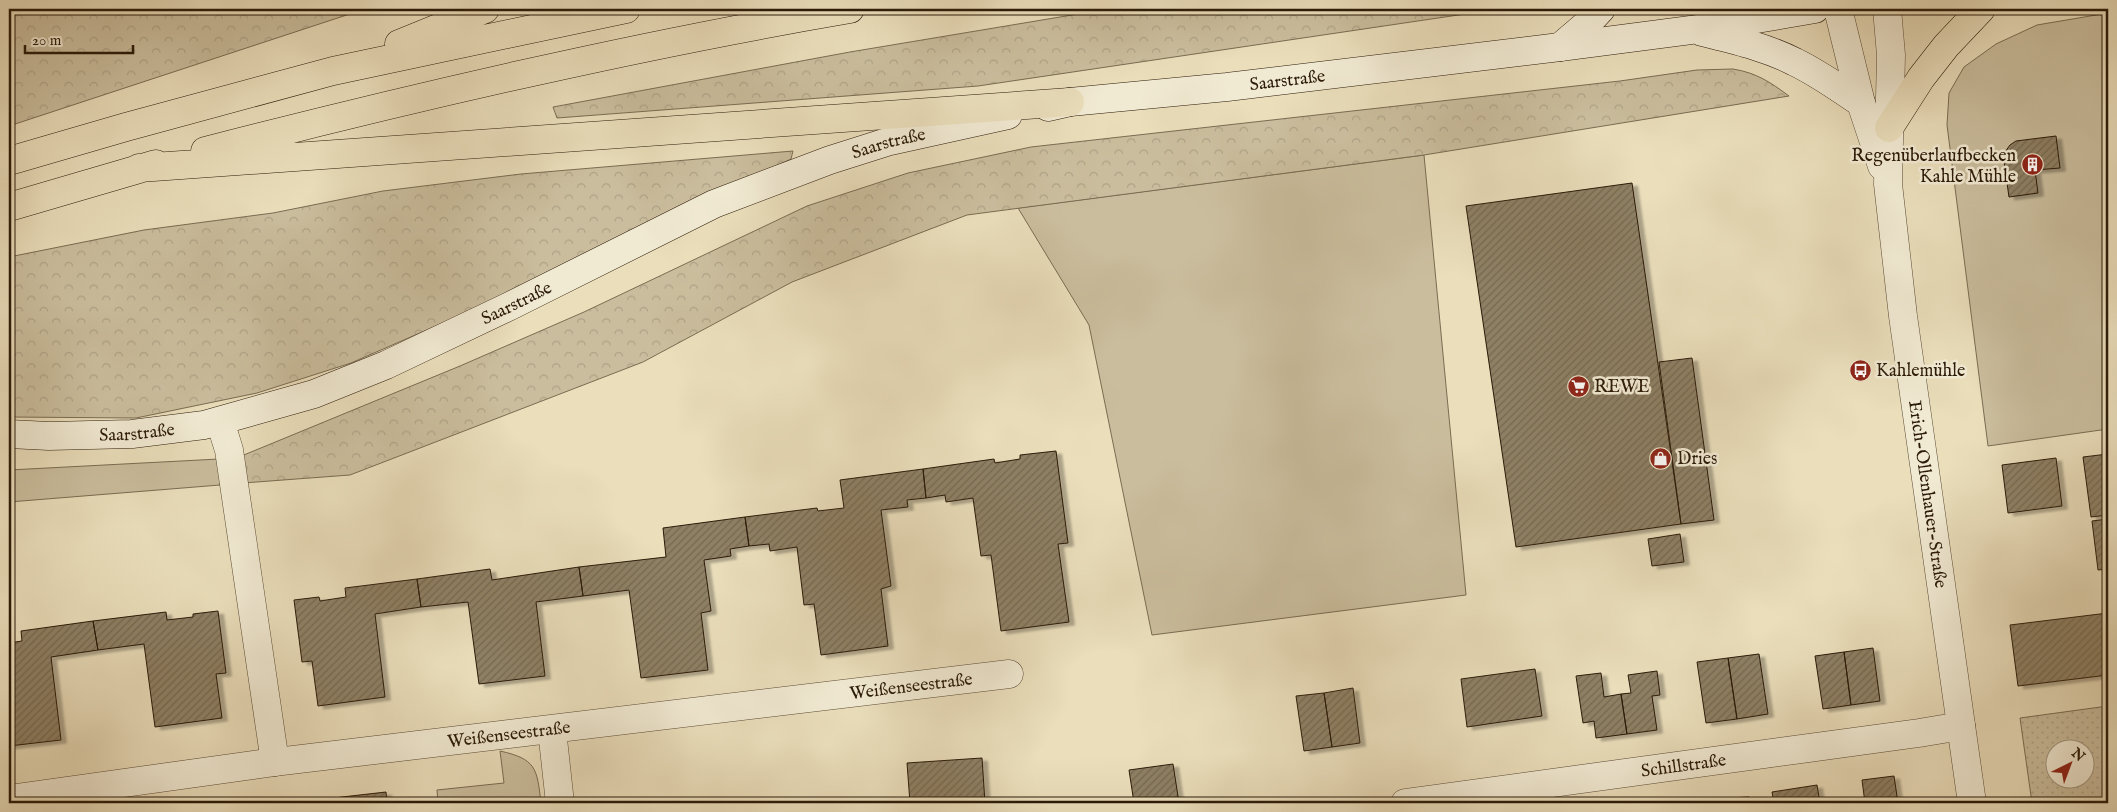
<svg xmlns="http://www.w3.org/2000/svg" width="2117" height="812" font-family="'IM FELL English',serif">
	<defs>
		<pattern id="forest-crowns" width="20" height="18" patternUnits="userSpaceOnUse" patternTransform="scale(1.25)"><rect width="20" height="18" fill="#cabd9d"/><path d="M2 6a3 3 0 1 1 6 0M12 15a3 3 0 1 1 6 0" fill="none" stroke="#aea286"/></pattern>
		<pattern id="garden-dots" width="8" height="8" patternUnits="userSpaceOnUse" patternTransform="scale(1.25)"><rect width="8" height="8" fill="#cabd9d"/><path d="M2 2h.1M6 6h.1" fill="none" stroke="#aea286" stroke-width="1.8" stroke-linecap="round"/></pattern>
		<pattern id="building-hatch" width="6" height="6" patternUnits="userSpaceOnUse" patternTransform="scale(1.25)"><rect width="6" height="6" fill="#8e8065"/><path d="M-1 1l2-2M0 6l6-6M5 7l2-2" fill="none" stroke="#746851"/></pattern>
		<filter id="shadow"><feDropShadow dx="5.5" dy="3" stdDeviation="1" flood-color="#0004"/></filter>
	</defs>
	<rect width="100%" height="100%" fill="#eadebb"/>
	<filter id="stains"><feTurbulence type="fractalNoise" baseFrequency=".004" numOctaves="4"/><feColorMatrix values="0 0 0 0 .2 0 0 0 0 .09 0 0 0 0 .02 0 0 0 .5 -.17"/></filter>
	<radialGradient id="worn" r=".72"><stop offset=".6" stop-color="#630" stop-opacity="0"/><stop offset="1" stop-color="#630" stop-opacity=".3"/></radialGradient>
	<path fill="#cabd9d" stroke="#7a6c52" d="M2108,13v416l-120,17 -41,-321 2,-32 15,-26 32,-23 41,-19z
		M1424,155l42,440 -314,40 -63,-310 -71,-117z
		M219,459l1,26 -211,17v-32z
		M500,751c36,8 37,17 41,52h-103l-1,-13 67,-7z"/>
	<path fill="url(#forest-crowns)" stroke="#7a6c52" d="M9,9h356l-356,117z
		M1108,9h391l-521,77 -421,32 -4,-11 297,-55z
		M1733,69c24,4 37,13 56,27l-365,59 -457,60 -175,67 -149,80 -293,113 -107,8 -4,-26 221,-91 124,-54 223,-106 101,-33 123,-26 589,-66 77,-11z
		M793,151l-2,8 -330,156 -110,48 -94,30 -121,25 -127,-1v-160l135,-27 129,-17 110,-22 138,-17z"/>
	<path fill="url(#garden-dots)" stroke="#7a6c52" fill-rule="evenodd" d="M2108,706v97h-76l-12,-85zM2054,750h30v30h-30z"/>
	<path fill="url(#building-hatch)" stroke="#2b1a08" filter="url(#shadow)" d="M2056,136l4,32 -25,2 3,23 -29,4 -5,-35 1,-10 5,-7 6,-4z
		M1632,183l49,341 -165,23 -50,-341z
		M1692,358l22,162 -33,4 -22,-162z
		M1056,451l12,92 -10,1 11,78 -68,9 -10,-76 -10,1 -8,-58 -27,4 -1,-7 -19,3 -3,-29 71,-10 1,4 25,-4v-4z
		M2108,454v61l-17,2 -8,-60z
		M2056,458l6,48 -54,7 -6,-48z
		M923,469l3,29 -19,2 1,7 -27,3 10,76 -10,3 7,57 -67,9 -7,-51 -10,1 -7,-58 -27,4 -1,-7 -20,2 -4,-29 72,-9 1,3 26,-3 -4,-28z
		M745,517l4,29 -19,3 1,7 -27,4 7,51 -10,2 7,57 -67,8 -12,-88 -46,6 -4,-29 87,-10 -3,-29z
		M2108,519v50l-10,1 -6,-49z
		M1680,534l4,28 -32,4 -4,-27z
		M579,567l4,29 -47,6 9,74 -66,8 -11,-82 -47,5 -4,-28 73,-10 2,11z
		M417,579l4,28 -46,7 10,83 -67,9 -6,-45 -10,1 -8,-62 25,-3 1,4 26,-4 -1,-9z
		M218,611l8,62 -10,1 6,44 -67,9 -11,-83 -46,6 -5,-29 73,-9 1,8 26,-3v-3z
		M2108,613v62l-90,11 -8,-61z
		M93,621l5,29 -47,7 10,83 -52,6v-103l13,-2 -1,-10z
		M1873,648l7,53 -29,4 -7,-53z
		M1844,652l7,53 -28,4 -8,-53z
		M1759,654l9,60 -31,5 -9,-61z
		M1728,658l9,61 -31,4 -9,-61z
		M1535,669l7,47 -75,11 -6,-48z
		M1657,671l3,24 -8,1 5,34 -30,4 -6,-40 10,-1 -3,-18z
		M1601,673l3,24 17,-3 6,40 -31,4 -2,-17 -11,2 -7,-47z
		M1353,688l7,55 -28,4 -8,-54z
		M1324,693l8,54 -28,4 -8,-55z
		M982,758l3,45h-75l-3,-40z
		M1173,764l6,39h-45l-5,-33z
		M1894,776l4,27h-33l-3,-23z
		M1817,785l3,18h-46l-2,-11z
		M386,792l1,11h-44l-1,-6z
		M342,797l1,6h-46z
		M1749,797l1,6h-21l-1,-5z"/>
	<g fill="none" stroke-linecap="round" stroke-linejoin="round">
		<defs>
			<g id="minor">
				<path d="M220,421l9,29 46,312"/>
				<path d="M552,730l8,73"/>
				<path id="s1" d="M9,799l266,-37 734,-88"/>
				<path id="s2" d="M1405,803l514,-70 42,-7"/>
			</g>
			<g id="tertiary">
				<path d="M1838,9l23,94 21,63"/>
				<path id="s3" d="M1887,9l4,46 -3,129 15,132 69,487"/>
			</g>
			<g id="secondary">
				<path d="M1702,32c32,8 64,15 93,30 23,11 44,26 66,41"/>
				<path d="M1560,47l27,-23 14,-15"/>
				<path id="s4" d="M1048,107l22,-5 157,-15 333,-40 131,-17 124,-21"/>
				<path id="s5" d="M9,434l40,2 83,-2 72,-9 110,-31 72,-29 124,-59 204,-102 116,-44 60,-19 118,-26"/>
			</g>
			<path id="primary" d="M1889,128l32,-50 25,-32 35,-37"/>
			<path id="motorway" d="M399,44l86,-35
				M205,151c213,-55 428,-105 645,-142
				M9,161l117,-34 207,-56 293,-62
				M139,168l931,-66
				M9,207l147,-43"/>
		</defs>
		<use href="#minor" stroke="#5b4b35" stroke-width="29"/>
		<use href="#tertiary" stroke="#5b4b35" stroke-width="29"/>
		<use href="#secondary" stroke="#2b1a08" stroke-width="29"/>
		<use href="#primary" stroke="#2b1a08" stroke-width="29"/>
		<use href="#motorway" stroke="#2b1a08" stroke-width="29"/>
		<use href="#minor" stroke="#f1ead3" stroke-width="28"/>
		<use href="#tertiary" stroke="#f1ead3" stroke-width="28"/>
		<use href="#secondary" stroke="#f1ead3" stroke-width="28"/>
		<use href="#primary" stroke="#eadebb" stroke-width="28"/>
		<use href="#motorway" stroke="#eadebb" stroke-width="28"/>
	</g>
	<defs>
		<symbol id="building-disc" viewBox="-11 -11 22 22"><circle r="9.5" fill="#8f2418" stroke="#f1ead3"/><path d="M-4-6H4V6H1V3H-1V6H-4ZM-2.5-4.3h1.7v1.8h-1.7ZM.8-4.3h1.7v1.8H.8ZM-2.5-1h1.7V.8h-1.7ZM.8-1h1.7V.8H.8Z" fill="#fff"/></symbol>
		<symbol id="bus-disc" viewBox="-11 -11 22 22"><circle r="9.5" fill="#8f2418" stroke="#f1ead3"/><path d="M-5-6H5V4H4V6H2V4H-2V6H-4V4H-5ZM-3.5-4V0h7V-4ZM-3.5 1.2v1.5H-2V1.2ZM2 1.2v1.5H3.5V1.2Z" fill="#fff"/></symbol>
		<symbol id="supermarket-disc" viewBox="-11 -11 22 22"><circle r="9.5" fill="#8f2418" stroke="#f1ead3"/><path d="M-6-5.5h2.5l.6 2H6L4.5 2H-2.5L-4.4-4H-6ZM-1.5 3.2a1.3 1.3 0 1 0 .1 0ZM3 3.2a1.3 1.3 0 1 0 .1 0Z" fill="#fff"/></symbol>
		<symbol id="shop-disc" viewBox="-11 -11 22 22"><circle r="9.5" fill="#8f2418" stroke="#f1ead3"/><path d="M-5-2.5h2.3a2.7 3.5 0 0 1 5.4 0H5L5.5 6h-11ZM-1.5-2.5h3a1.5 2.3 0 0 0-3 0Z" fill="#fff"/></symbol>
	</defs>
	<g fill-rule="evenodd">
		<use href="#building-disc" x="2020" y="152" width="25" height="25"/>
		<use href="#bus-disc" x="1848" y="358" width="25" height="25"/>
		<use href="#supermarket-disc" x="1566" y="374" width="25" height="25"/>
		<use href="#shop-disc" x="1648" y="446" width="25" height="25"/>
	</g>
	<g text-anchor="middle" stroke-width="5" stroke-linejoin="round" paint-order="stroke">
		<g font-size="18" fill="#2b1a08" stroke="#f1ead3">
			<text dy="6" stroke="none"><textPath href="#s4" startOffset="241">Saarstraße</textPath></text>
			<text dy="6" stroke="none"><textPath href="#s5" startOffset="938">Saarstraße</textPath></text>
			<text dy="6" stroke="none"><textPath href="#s5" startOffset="532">Saarstraße</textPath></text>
			<text dy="6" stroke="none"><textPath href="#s5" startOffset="128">Saarstraße</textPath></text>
			<text dy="6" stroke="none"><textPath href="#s3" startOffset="488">Erich-Ollenhauer-Straße</textPath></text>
			<text dy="6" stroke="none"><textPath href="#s1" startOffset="909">Weißenseestraße</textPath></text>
			<text dy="6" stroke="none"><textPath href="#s1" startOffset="504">Weißenseestraße</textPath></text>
			<text dy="6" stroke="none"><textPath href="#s2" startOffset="281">Schillstraße</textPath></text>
		</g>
		<g font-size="18" fill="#2b1a08" stroke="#f1ead3" text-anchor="start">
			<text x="2016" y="161" text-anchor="end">Regenüberlaufbecken<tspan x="2016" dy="21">Kahle Mühle</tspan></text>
			<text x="1876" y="376">Kahlemühle</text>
			<text x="1594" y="392">REWE</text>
			<text x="1677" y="464">Dries</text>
		</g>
	</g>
	<rect width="2117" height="812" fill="none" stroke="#eadebb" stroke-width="30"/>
	<rect x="10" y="10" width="2097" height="792" fill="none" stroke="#2b1a08" stroke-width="2.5"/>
	<rect x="15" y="15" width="2087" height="782" fill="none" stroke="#2b1a08"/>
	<g transform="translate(2070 764) rotate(42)"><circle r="24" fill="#f1ead3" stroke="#a29782"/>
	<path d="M0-4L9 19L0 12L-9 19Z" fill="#8f2418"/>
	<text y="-8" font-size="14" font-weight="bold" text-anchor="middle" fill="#2b1a08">N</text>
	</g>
	<path d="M25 45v8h108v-8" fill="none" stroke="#2b1a08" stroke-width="2.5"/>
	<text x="32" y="45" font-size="15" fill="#2b1a08" stroke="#f1ead3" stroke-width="4" paint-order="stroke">20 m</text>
	<rect width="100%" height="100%" filter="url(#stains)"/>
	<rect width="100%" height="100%" fill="url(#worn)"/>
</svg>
